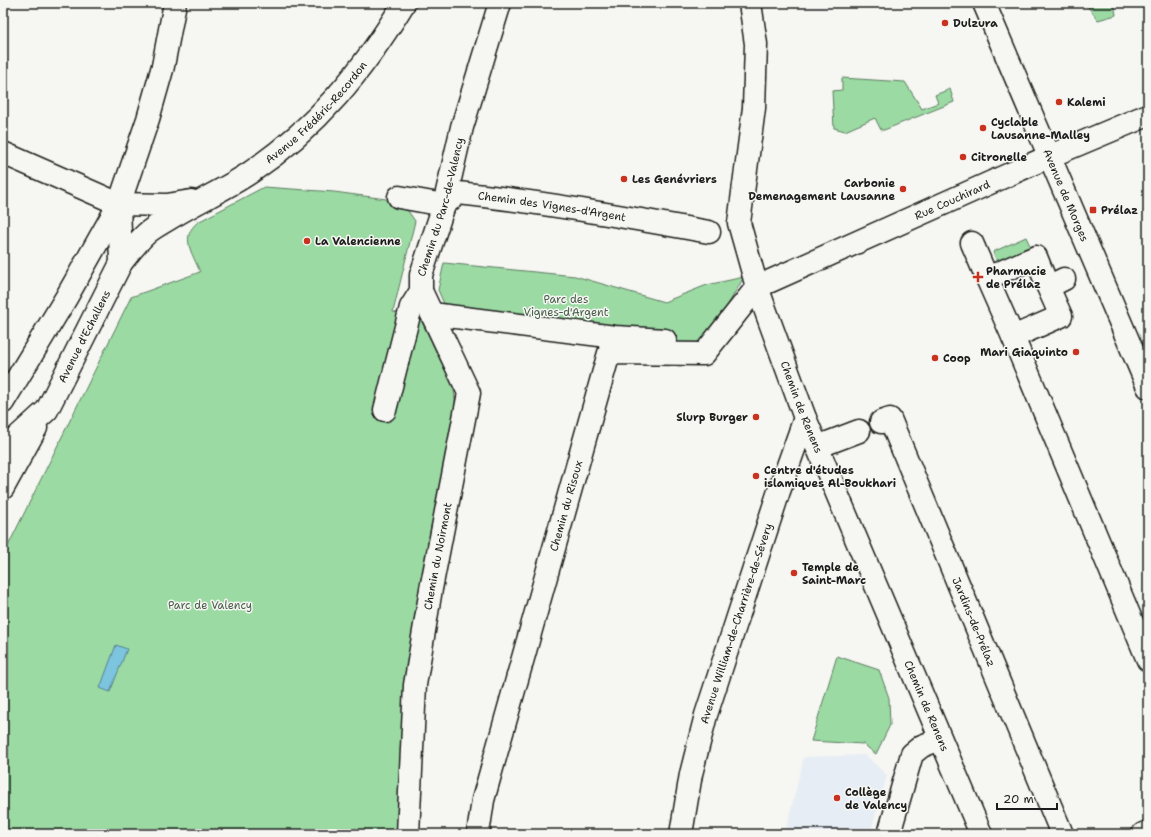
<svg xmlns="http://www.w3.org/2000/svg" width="1151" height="837" font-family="'Shantell Sans',sans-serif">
	<rect width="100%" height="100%" fill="#f6f6f2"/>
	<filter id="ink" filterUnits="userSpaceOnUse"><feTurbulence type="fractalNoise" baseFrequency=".025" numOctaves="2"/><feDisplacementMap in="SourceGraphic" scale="8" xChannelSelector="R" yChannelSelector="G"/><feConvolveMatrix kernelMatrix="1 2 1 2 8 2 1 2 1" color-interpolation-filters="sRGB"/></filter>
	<g filter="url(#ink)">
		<path fill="#e7edf5" d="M770,3h120l-4,2 -115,2z
			M865,755l22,20 -17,59h-85l19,-77z"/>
		<path fill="#9bdaa3" stroke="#5c7b60" d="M1085,3h29l2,12 -18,5z
			M842,78l63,4 17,27 16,-6 -3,-8 15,-6 4,13 -70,28h-3l-6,-12 -30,13 -11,-3 -2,-37 10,-1z
			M264,187l70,5 67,9 14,20 -22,91 27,6 34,71 2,21 -57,424h-396v-278l128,-259 69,-25c-7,-18 -21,-35 -2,-50z
			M1026,237l7,15 -34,15 -6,-15z
			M444,263l131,13 89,26 43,-17 37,-8 -39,67h-52l-201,-22 -14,-32z
			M837,656l42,14 10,28 1,27 -14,29 -13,-10 -52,-3z"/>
		<path fill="#7dc4de" stroke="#568190" d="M116,645l11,4 -17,43 -10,-4z"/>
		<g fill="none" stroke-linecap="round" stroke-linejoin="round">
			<defs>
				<g id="street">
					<path id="s1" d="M750,3l6,41 -2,64 -15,115 18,64 48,131 176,416"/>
					<path id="s2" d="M399,197l45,8 14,-12c84,9 168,24 251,39"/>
					<path d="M972,243l15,35"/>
					<path d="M1048,287l-12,-30 -49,21 26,59 48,-21 -13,-29 16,-8"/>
					<path d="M432,314l183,23 50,3"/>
					<path d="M1013,337l135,323"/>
					<path id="s3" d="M385,410l26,-103 10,-16v-16l23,-70 18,-78 38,-124"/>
					<path id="s4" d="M881,422l9,-3 172,415"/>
					<path d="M817,447l42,-16"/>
					<path id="s5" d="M408,834l7,-149 16,-96 38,-196 -48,-102"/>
					<path id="s6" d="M478,834l5,-34 126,-447 95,1 53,-67 291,-130 100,-42"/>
					<path id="s7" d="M681,834l10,-60 15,-59 73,-224 26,-73"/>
					<path d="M889,834l23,-80 10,-8 18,-7"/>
					<path d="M1143,834l5,-2"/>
				</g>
				<g id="secondary">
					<path id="s8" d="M984,3l164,384"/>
					<path d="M3,153l116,51 48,1 24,-4"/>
					<path id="s9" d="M121,263c8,-10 16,-21 26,-30 7,-6 17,-11 25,-16 26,-16 54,-28 79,-45 67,-46 111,-100 153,-169"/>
				</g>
				<g id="primary">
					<path d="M3,402l63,-104 53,-94 29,-85 15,-53 12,-63"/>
					<path id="s10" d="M3,450l44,-40 74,-147 -2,-59"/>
					<path d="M3,488l33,-60"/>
				</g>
			</defs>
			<use href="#street" stroke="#1c1c1c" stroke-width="25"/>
			<use href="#secondary" stroke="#1c1c1c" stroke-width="25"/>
			<use href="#primary" stroke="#1c1c1c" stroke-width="25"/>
			<use href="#street" stroke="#f6f6f2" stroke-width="22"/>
			<use href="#secondary" stroke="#f6f6f2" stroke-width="22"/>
			<use href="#primary" stroke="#f6f6f2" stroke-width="22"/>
		</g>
	</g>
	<g fill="#c8321e" stroke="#f6f6f2" stroke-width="1.5">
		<circle cx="945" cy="23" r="4"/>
		<circle cx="1059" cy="102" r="4"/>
		<circle cx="983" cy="128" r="4"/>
		<circle cx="963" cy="157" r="4"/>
		<circle cx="624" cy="179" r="4"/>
		<circle cx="903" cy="189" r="4"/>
		<rect x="1089" y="206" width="8" height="8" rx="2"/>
		<circle cx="307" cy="241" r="4"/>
		<path d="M976 271h4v4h4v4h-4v4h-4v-4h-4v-4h4z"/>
		<circle cx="1076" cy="352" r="4"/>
		<circle cx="935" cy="358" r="4"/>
		<circle cx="756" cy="417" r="4"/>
		<circle cx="756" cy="476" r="4"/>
		<circle cx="794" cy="573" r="4"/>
		<circle cx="837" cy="798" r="4"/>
	</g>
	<g text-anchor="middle" stroke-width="3" stroke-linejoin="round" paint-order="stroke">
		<g font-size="11" font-weight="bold" fill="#1c1c1c" stroke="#f6f6f2" text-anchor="start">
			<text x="953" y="27">Dulzura</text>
			<text x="1067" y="106">Kalemi</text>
			<text x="991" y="126">Cyclable<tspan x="991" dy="13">Lausanne-Malley</tspan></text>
			<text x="971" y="161">Citronelle</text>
			<text x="632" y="183">Les Genévriers</text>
			<text x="895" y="187" text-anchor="end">Carbonie<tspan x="895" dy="13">Demenagement Lausanne</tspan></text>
			<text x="1101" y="214">Prélaz</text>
			<text x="315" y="245">La Valencienne</text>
			<text x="986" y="275">Pharmacie<tspan x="986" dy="13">de Prélaz</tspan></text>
			<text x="1068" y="356" text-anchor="end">Mari Giaquinto</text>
			<text x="943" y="362">Coop</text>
			<text x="748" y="421" text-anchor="end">Slurp Burger</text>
			<text x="764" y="474">Centre d'études<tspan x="764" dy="13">islamiques Al-Boukhari</tspan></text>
			<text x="802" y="571">Temple de<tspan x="802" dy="13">Saint-Marc</tspan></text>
			<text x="845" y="796">Collège<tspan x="845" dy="13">de Valency</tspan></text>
		</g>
		<g font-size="11" fill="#1c1c1c" stroke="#f6f6f2">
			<text dy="4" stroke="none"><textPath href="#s9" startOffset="249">Avenue Frédéric-Recordon</textPath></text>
			<text dy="4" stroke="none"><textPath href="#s8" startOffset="209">Avenue de Morges</textPath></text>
			<text dy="4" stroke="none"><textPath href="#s6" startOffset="893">Rue Couchirard</textPath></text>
			<text dy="4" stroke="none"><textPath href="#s2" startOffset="159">Chemin des Vignes-d'Argent</textPath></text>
			<text dy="4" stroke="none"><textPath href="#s3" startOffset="212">Chemin du Parc-de-Valency</textPath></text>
			<text dy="4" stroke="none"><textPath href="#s10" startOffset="142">Avenue d'Echallens</textPath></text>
			<text dy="4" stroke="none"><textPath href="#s1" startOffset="416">Chemin de Renens</textPath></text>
			<text dy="4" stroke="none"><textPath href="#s6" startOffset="340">Chemin du Risoux</textPath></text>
			<text dy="4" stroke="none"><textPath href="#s5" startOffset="280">Chemin du Noirmont</textPath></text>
			<text dy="4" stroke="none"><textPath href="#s4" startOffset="229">Jardins-de-Prélaz</textPath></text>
			<text dy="4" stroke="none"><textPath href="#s7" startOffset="218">Avenue William-de-Charrière-de-Sévery</textPath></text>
			<text dy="4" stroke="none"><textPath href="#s1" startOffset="740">Chemin de Renens</textPath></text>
		</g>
		<g font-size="11" fill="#485e4b" stroke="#f6f6f2">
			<text x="566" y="303">Parc des<tspan x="566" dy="13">Vignes-d'Argent</tspan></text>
			<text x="210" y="609">Parc de Valency</text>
		</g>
	</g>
	<rect width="1151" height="837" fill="none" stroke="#f6f6f2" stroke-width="16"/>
	<rect x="8" y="8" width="1135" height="821" fill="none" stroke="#1c1c1c" stroke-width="1.5" filter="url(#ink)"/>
	<path d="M997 803v6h60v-6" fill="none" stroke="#1c1c1c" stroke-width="2"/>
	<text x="1003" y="803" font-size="12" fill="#1c1c1c" stroke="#f6f6f2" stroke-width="3" paint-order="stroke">20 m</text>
</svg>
